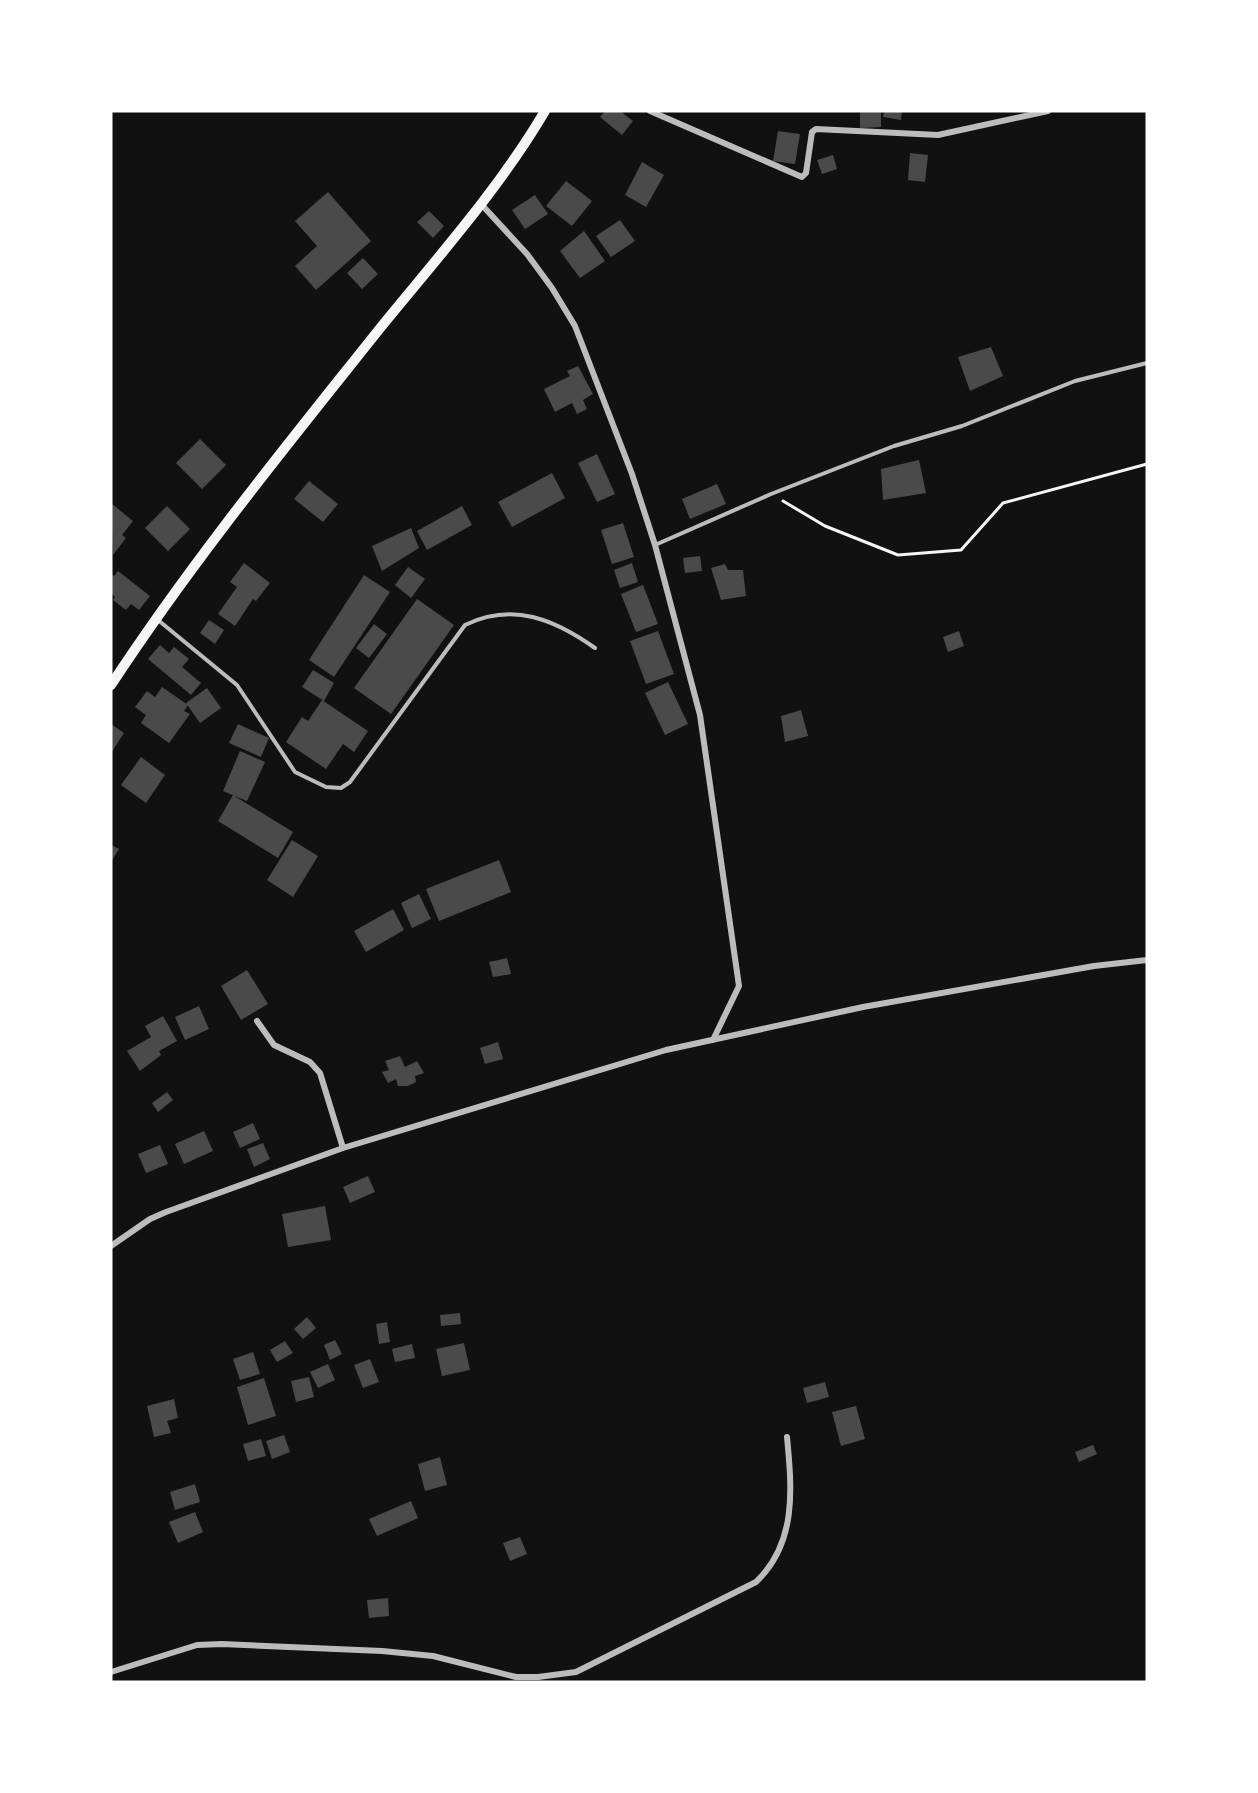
<svg xmlns="http://www.w3.org/2000/svg" width="1258" height="1793" font-family="'Crimson Pro',serif">
	<rect width="100%" height="100%" fill="#111"/>
	<path fill="#4a4a4a" d="M605,111h15l13,10 -11,14 -22,-18z
		M860,111h21v16l-21,1z
		M884,111h18l-1,9 -18,-3z
		M778,131l22,3 -5,30 -22,-3z
		M910,153l18,2 -3,27 -17,-2z
		M833,155l4,14 -15,5 -5,-14z
		M642,162l22,13 -18,32 -21,-12z
		M566,181l26,20 -20,25 -26,-20z
		M328,192l43,49 -55,49 -21,-24 22,-20 -22,-25z
		M535,195l13,19 -23,15 -13,-19z
		M429,211l15,15 -11,12 -16,-16z
		M620,220l15,21 -24,16 -15,-21z
		M584,231l21,30 -25,17 -20,-27z
		M363,258l15,16 -16,15 -15,-16z
		M991,347l12,29 -33,15 -12,-34z
		M578,366l15,28 -10,6 4,9 -10,5 -5,-11 -17,9 -11,-23 26,-13 -3,-5z
		M200,439l26,26 -24,24 -26,-26z
		M597,454l18,40 -18,8 -19,-39z
		M919,460l7,33 -43,7 -2,-31z
		M552,473l13,25 -53,29 -14,-25z
		M309,481l29,23 -15,18 -29,-23z
		M717,484l9,20 -36,15 -8,-20z
		M111,503l22,18 -11,14 4,3 -13,17z
		M167,506l23,23 -22,22 -23,-23z
		M462,506l10,19 -45,25 -10,-19z
		M623,523l11,34 -22,7 -11,-34z
		M411,528l8,20 -37,23 -10,-25z
		M700,556l2,15 -17,2 -2,-15z
		M244,563l26,20 -14,18 -3,-2 -18,27 -17,-12 19,-27 -7,-5z
		M632,563l6,19 -18,6 -6,-18z
		M725,564l3,6h15l3,26 -25,4 -10,-32z
		M408,567l17,12 -14,19 -16,-13z
		M118,571l32,25 -11,14 -8,-6 -5,6 -13,-10 2,-3 -4,-4v-19l3,2z
		M364,575l26,17 -56,85 -25,-17z
		M643,585l15,39 -22,8 -15,-38z
		M417,599l37,26 -63,89 -37,-26z
		M209,620l15,10 -9,14 -15,-11z
		M374,624l13,10 -18,24 -13,-10z
		M658,631l16,43 -28,10 -16,-43z
		M959,631l5,15 -16,6 -5,-15z
		M160,645l9,8 5,-6 15,12 -7,8 19,16 -10,12 -43,-36z
		M313,670l21,13 -10,18 -22,-14z
		M668,682l20,42 -23,11 -20,-42z
		M162,687l26,18 -4,6 6,3 -21,29 -28,-20 5,-8 -11,-8 12,-16 8,6z
		M207,688l14,20 -21,15 -14,-20z
		M322,700l46,31 -14,21 -11,-8 -17,25 -40,-27 16,-25 6,4z
		M801,710l7,26 -23,6 -4,-26z
		M111,724l13,9 -13,20z
		M238,724l31,14 -8,19 -32,-14z
		M240,751l25,11 -18,39 -24,-10z
		M141,757l24,18 -19,28 -25,-18z
		M233,795l60,37 -15,26 -60,-37z
		M292,840l26,16 -25,41 -26,-17z
		M111,845l8,4 -8,13z
		M499,860l12,32 -72,29 -13,-32z
		M419,894l12,25 -19,9 -11,-25z
		M393,909l11,21 -38,22 -12,-21z
		M507,958l4,16 -18,3 -4,-15z
		M247,970l21,34 -27,16 -20,-34z
		M199,1006l10,23 -24,11 -10,-23z
		M163,1016l14,25 -18,10 2,4 -21,16 -13,-20 24,-14 -6,-11z
		M498,1042l5,17 -18,5 -5,-16z
		M400,1056l5,11 12,-6 7,12 -9,3 1,6 -8,4h-10l-2,-7 -8,4 -6,-11 7,-2 -4,-9z
		M167,1092l6,8 -15,12 -6,-9z
		M253,1123l7,16 -20,9 -7,-16z
		M204,1131l9,20 -29,13 -9,-20z
		M263,1143l7,16 -16,8 -7,-18z
		M160,1145l8,19 -22,9 -8,-19z
		M368,1176l7,16 -25,11 -7,-16z
		M325,1206l6,34 -43,7 -6,-33z
		M460,1313l1,11 -20,2 -1,-11z
		M307,1317l9,11 -13,11 -9,-10z
		M387,1322l3,20 -11,2 -3,-20z
		M335,1340l7,14 -12,6 -6,-15z
		M285,1341l8,12 -16,9 -7,-12z
		M464,1343l6,27 -28,6 -6,-27z
		M412,1344l3,14 -20,4 -3,-13z
		M253,1352l7,22 -20,6 -7,-21z
		M370,1359l9,23 -16,6 -9,-23z
		M328,1364l7,16 -17,8 -8,-16z
		M309,1377l5,20 -18,5 -5,-21z
		M264,1378l12,38 -28,9 -11,-38z
		M825,1382l4,15 -22,6 -4,-15z
		M174,1399l4,19 -11,3 4,12 -17,4 -7,-31z
		M856,1406l9,33 -24,7 -9,-34z
		M284,1435l6,17 -18,7 -6,-18z
		M261,1439l5,17 -18,5 -5,-17z
		M1093,1445l4,9 -18,8 -4,-10z
		M440,1457l7,28 -22,6 -7,-27z
		M195,1484l5,18 -25,8 -5,-18z
		M411,1501l7,17 -41,18 -8,-17z
		M195,1512l8,20 -25,11 -9,-21z
		M520,1537l7,17 -17,7 -7,-18z
		M388,1598l1,18 -20,2 -2,-18z"/>
	<g fill="none" stroke-linecap="round" stroke-linejoin="round">
		<path stroke="#f5f5f5" stroke-width="3" d="M783,501l42,25 73,29 63,-5 42,-47 144,-39"/>
		<path stroke="#bcbcbc" stroke-width="4" d="M655,545l116,-51 123,-48 68,-20 113,-45 72,-18
			M158,620l79,65 58,87 31,15 15,1 9,-6 115,-157c48,-23 89,-6 130,23"/>
		<path stroke="#bcbcbc" stroke-width="6" d="M650,111l152,66 4,-4 6,-41 4,-3 122,6 110,-24
			M481,204l46,50 25,34 23,38 57,148 23,71 45,170 39,271 -26,54
			M257,1021l17,24 36,17 10,11 23,75
			M111,1246l39,-27 16,-7 177,-64 323,-98 197,-43 231,-41 53,-6
			M111,1672l86,-27 25,-1 160,7 51,5 83,21h22l38,-5 180,-90c41,-39 36,-93 31,-145"/>
		<path stroke="#f5f5f5" stroke-width="10" d="M111,685c82,-125 177,-241 270,-358 57,-70 118,-138 164,-216"/>
	</g>
	<rect width="1258" height="1793" fill="none" stroke="#ffffff" stroke-width="225"/>
</svg>
